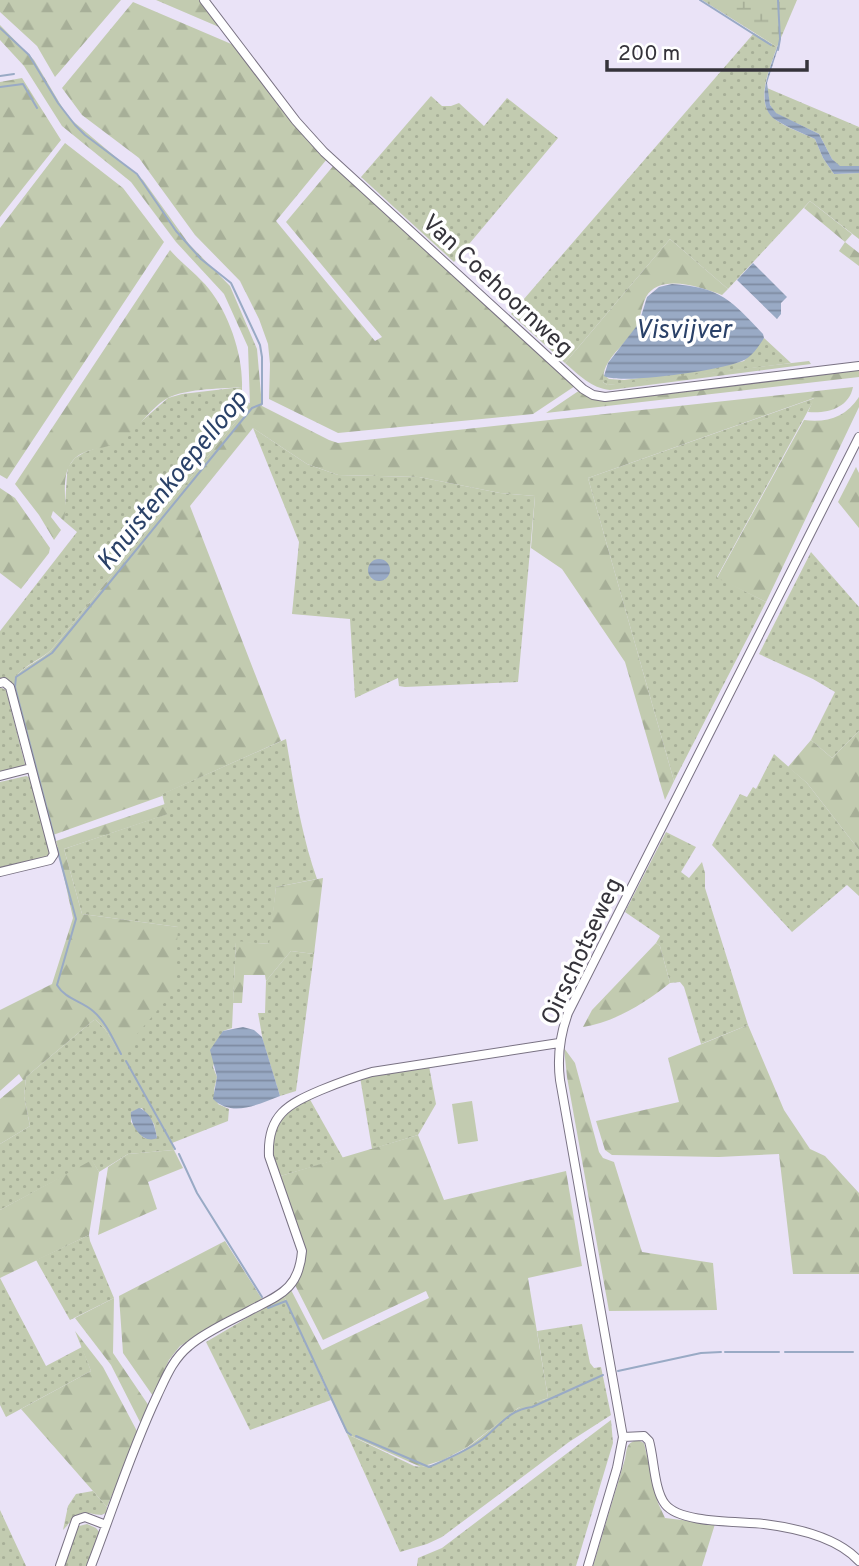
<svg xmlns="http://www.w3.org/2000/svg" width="859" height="1566" font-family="Overpass,sans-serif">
	<defs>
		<pattern id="grass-dots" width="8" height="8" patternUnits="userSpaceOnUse" patternTransform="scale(1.75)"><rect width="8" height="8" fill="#c2cbb0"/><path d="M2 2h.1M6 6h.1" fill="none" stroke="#a7af98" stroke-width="1.8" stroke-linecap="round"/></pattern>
		<pattern id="forest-firs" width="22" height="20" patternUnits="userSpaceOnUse" patternTransform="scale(1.75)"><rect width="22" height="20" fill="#c2cbb0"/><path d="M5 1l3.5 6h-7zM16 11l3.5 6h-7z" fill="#a7af98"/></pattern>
		<pattern id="wetland-marsh" width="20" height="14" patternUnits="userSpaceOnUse" patternTransform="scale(1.75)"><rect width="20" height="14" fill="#c2cbb0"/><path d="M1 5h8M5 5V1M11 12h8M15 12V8" fill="none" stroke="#a7af98"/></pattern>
		<pattern id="water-rules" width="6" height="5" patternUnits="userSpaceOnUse" patternTransform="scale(1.75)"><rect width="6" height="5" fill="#99aac5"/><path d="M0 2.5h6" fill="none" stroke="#7e8ba1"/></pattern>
	</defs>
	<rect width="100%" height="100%" fill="#eae3f7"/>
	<path fill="url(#grass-dots)" fill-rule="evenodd" d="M754,33l23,14c-7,21 -24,57 -1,73 11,8 27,13 39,19l8,19 11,16 25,-1v66l-49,-38 -82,88 -58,-50 -105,124 -54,-49z
		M767,88l92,39v39h-20l-7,-7 -13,-25 -44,-21 -5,-8z
		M431,96l11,10h9l8,-3 25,23 23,-28 51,40 -104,124 -93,-85z
		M764,338l27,25 -160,20 -24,2 -4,-3v-8l6,5 15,1 90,-12 30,-7z
		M242,387v8l8,9 -198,245c-13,13 -34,17 -40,36l-12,-5v-49l77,-99 -13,-11 3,-46 1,-8 7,-9 10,-6 35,-12 48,-42 14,-4z
		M815,398l-98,179 49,25 -92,179 -86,-303z
		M253,428l54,36 31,11 81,2 81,16 35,3 -17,186 -113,5 -6,-1 -1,-8 -43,20 -5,-79 -58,-5 7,-72zM377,560c9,0 13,5 12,14l-5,6 -12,-1 -3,-7z
		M811,552l48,55v124l-27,27 -21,-18 24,-48 -22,-13 -54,-25z
		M0,687l6,3 20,78 -26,6z
		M286,739c8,47 15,95 31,140l-41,8 -6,57 -34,-2 -4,86 -9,3 -10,36 4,10 -3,13 4,14 11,5 -1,12 -56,22 2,7 -46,4 -29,18 -7,-11 -92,49v-66l30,-18 -6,-30 2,-19 69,-58 10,10 15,24 58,-126 -96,-13 -18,-65 103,-35 -5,-20zM142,1108l12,16 3,14h-13l-13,-16v-10z
		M774,754l33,29 52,67v46l-12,-11 -55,47 -80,-87 28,-51 7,3 6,-10 3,2z
		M26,776l3,1 22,74 -1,6 -50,12v-87z
		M666,832l30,15 -15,25 8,6 13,-16 3,11v15l43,137 -47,19 -17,-57 -4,-5 -10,1 -10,-37 -4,-3 4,-7 -35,-24z
		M291,951l23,3 -18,137 -16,5 -17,-55 -5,-28h7l1,-32z
		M429,1066l7,38 -18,31 -46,14 -12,-72z
		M308,1096l35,62 -66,19 -7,-34 12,-28z
		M89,1235l1,6 24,57 -44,22 -34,-60z
		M0,1278l46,88 36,-19 9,24 -85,46 -6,-12z
		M284,1296l47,104 -81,30 -44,-88z
		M582,1324l8,39 4,5 7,-1 10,48 -42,27 -127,95 -15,7 -27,8 -53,-118 67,32c37,6 76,-40 103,-57 9,-6 21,-7 31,-11l-11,-67z
		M611,1420l2,23 -37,123h-159l1,-8 24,-10z
		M93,1491l14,16 -1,6c-9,5 -15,-2 -24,0 -7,2 -14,12 -19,17l5,-24 8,-12z
		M0,1510l26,56h-26z
		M87,1524l9,4 4,5 -11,33h-26l12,-39z"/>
	<path fill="url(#forest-firs)" d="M0,0h121l-66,77 -18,-31 -37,-34z
		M156,0h44l21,28 -2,-1z
		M133,2l103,44 91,113 -51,62 99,120 7,-4 -96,-115 48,-57 241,221 -42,28 -195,19 -69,-34 1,-35 -2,-20 -9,-25 -19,-38 -45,-46 -56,-77 -57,-43 -20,-27z
		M0,25l34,35 34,57 75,63 46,64 41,42 27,63 5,57 67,34 9,3 515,-56c-4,21 -26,27 -45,25l6,-14 -226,80 86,303 -9,19 -40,-138 -63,-93 -31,-21 4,-52 -35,-3 -81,-16 -81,-2 -31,-11 -54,-36 -63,78 91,235 -118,53 -1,2 -109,39 -41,-153c9,-16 28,-20 40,-33l198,-245 -2,-57 -24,-53 -48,-52 -45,-60 -69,-56 -38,-60 -24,-26z
		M22,78l39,62 -61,77v-135z
		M65,143l58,45 41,54 -157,237 -7,-4v-247z
		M810,201l42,33 -7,8 14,11v13l-20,-15 6,-9 -41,-34z
		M670,239l58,50 -6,6c-19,-7 -62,-23 -76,2 -6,12 -5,24 -13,36 -12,15 -31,28 -30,49l4,3 202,-24 2,3 -201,26c-19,-2 -31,-15 -45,-27z
		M170,250c12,14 28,25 39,39 20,25 34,66 33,98 -22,2 -61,1 -79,14 -17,12 -29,34 -49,43 -14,6 -33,4 -43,19 -11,16 -3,40 -7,58l-11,-10 -2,6 10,13 -7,10 -15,-25 -24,-31z
		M859,367v10l-313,36 34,-23 7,5z
		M859,397v10l-93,195 -49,-24 87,-158c23,3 42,-3 55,-23z
		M856,467l3,6v55l-21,-26z
		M0,488l15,10 35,50 -1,5 -28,36 -21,-16z
		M859,731v119l-52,-67 -19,-16 23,-27 21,18z
		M165,804l3,10 -104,35 18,65 96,13 -4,64 -54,63 -15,-25 -10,-10 -69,58 -2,19 6,30 -30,18v-45l23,-19 -4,-6 -19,17v-81l52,-26 21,-66 -17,-77z
		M323,878l-9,76 -23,-3 -25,30 -1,-6h-21l-2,28h-9l3,-62 33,3 7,-57z
		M656,943l4,3 10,37c-25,20 -55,39 -87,44l9,-17z
		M748,1025l36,85 26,39 15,7 34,37v81h-66l-14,-120 -60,3 -107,-2 -7,-5 -9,-29 83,-19 -11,-44z
		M564,1048l11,15 24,89 4,6 11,4 28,90 71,11 4,47 -108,1 -42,-234z
		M418,1135l26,65 122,-29 16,95 -54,12 20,120 -30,10 -52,40 -23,12 -22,7 -74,-33 -63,-138 6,-8 32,62 107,-52 -3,-7 -103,49 -29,-57 10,-23 -27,-83z
		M174,1150l9,18 -35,14 9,27 -59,26 10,-68 20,-13z
		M92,1160l7,12 -10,63 -89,43v-68z
		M225,1241l37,58 -82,47 -11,14 -16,36 -30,-43 -4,-57z
		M114,1298l-1,55 36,53 -8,18 -30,-59 -36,-47z
		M75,1331l28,36 35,66 -31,74 -86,-98 70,-38z
		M638,1440l6,3 14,60 7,15 50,6 -13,42h-109l32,-107c2,-10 1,-17 13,-19z"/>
	<path fill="url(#wetland-marsh)" d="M702,0h95l-20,47z"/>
	<path fill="#c2cbb0" d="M472,1101l6,40 -20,3 -6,-40z"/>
	<path fill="url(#water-rules)" d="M780,39v3l-13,41 3,22 6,8 43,21 13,25 8,7h19v7l-25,1 -11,-16 -8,-19c-12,-6 -27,-11 -39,-19 -25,-16 -2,-60 4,-81z
		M753,263l34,34 -6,6v11l-4,5 -40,-39z
		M672,284c49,3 60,17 91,50l1,4c-5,8 -13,20 -22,23 -19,9 -122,24 -138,15l4,-13 31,-40 8,-26 12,-10z
		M368 570a11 11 0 1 1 22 0a11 11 0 1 1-22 0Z
		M243,1027l11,3 8,7 18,59c-22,8 -47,22 -67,3l4,-22 -7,-27 13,-19z
		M139,1108c12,4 16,18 18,30 -13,7 -28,-13 -26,-26z"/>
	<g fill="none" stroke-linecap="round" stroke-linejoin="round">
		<path stroke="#99aac5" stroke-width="2" d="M700,0l71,45
			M778,0l2,39 -2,11
			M0,28l29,27 29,48 17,22 10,10 52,39 39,57 25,28 30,24 29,62 2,12v47l-10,4 -200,245 -36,24 -1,10 40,153
			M0,76l14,-2
			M0,87l23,-3 14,24
			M57,848l19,71 -19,66c8,14 25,16 36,26 13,11 20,28 28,43
			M126,1061l49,88
			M179,1154l18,39 65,104
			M268,1308l18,-7 61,131 4,3
			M725,1352h54
			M785,1352h68
			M618,1371l83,-18 20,-1
			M356,1436l73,31c18,-8 38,-16 54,-28 17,-14 26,-29 49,-32l71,-32"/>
		<defs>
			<path id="minor" d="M204,0l92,121 28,31 259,237 10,6 12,2 254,-31
				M0,683l4,-1 6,5 44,167 -4,6 -50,12
				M0,776l31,-8
				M623,1437l21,-1 5,5c5,17 5,49 16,63 15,20 75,17 99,20 32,4 73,13 95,37
				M60,1566l16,-46 9,-3 21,8
				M91,1566c22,-57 40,-115 66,-170 9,-19 16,-37 32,-50 16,-14 41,-25 60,-35 30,-16 50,-21 53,-60l-33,-95c-2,-41 19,-52 52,-66 17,-7 33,-13 51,-18l187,-29
				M588,1566l29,-98 6,-31 -63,-357c-3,-24 0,-45 8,-67l291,-576"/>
		</defs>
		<use href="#minor" stroke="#797283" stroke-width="10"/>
		<use href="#minor" stroke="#fff" stroke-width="8"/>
	</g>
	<g text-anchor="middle" stroke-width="7" stroke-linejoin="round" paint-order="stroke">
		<g font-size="24" fill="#35333a" stroke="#fff">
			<text transform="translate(498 285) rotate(43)" y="8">Van Coehoornweg</text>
			<text transform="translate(581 951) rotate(-65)" y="8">Oirschotseweg</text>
		</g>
		<g font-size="26" font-style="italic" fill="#2a4168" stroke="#fff">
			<text x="683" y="338">Visvijver</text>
			<text transform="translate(171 480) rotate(-51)" y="9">Knuistenkoepelloop</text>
		</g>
	</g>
	<path d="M607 60v10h200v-10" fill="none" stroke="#35333a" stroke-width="3.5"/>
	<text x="618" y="60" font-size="21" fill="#35333a" stroke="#ffffff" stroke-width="5" paint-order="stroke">200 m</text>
</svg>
